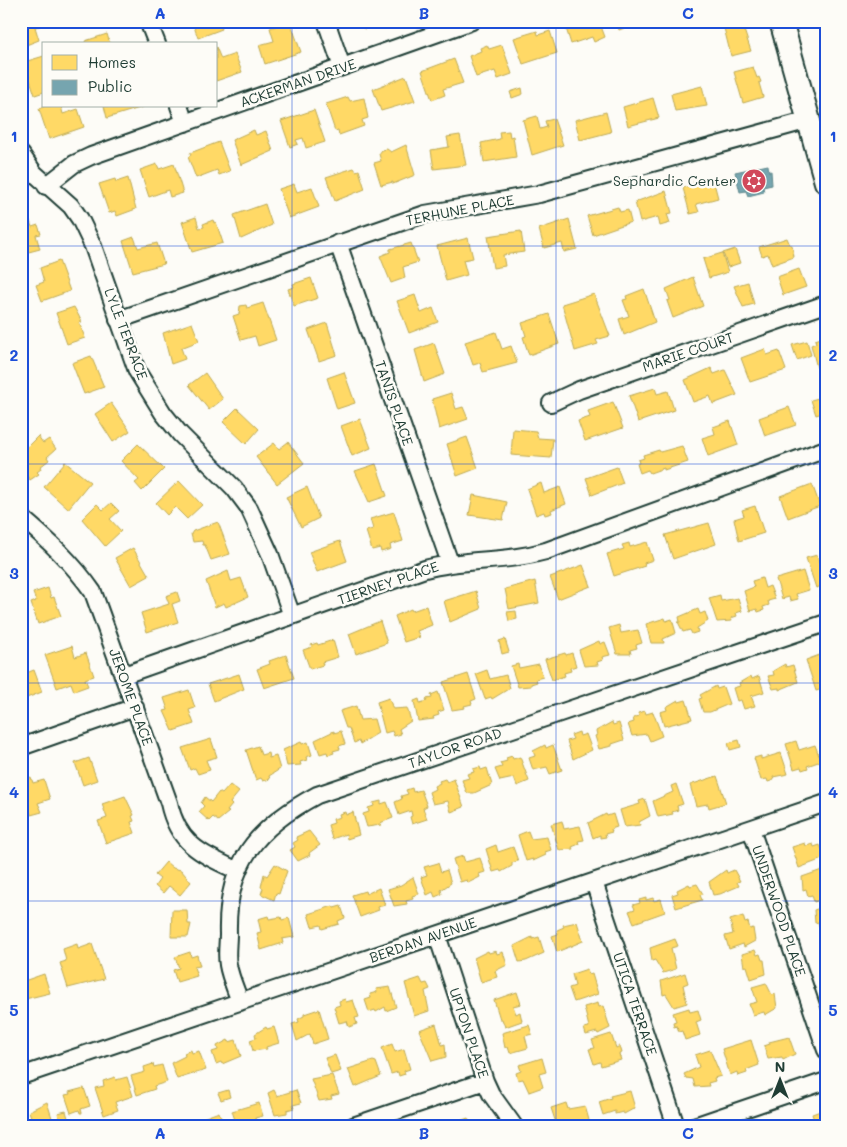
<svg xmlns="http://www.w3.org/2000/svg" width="847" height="1147" font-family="Mali,sans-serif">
	<rect width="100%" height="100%" fill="#fdfcf7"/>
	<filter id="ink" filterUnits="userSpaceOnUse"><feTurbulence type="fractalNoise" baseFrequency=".02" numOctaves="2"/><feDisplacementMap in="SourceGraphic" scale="10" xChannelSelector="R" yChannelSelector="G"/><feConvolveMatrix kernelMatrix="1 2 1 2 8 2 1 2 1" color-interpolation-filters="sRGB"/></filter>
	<g filter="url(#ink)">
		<path fill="#ffd966" stroke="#bcaa57" d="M21,21h17l2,5 -5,1 4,13 -18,7z
			M192,21h27l3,8 -24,9z
			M290,21l11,31 -36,12 -6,-19 15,-4 -4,-13z
			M361,21h25l-22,8z
			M567,21h32l6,16 -11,5 -2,-5 -21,7 -7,-22z
			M616,21h22v2l-19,7z
			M734,21h7l10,30 -20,5 -8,-32z
			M537,31l1,4 12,-4 7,22 -34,11 -9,-26z
			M107,34l3,10h-24l-1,-3z
			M487,45l2,4 13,-4 10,29 -14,5 -3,-8 -19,6 -7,-21 12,-5 -1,-3z
			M216,47l5,12 14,-5 7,18 -26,9z
			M44,56v36l-9,3 -11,-33z
			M454,59l9,24 -20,6 2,6 -13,5 -10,-29z
			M753,67l4,11 2,-1 2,5 -2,1 4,14 -20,6 -9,-31z
			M406,76l9,25 -34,10 -8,-22z
			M702,86l5,20 -32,5 -4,-17z
			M522,88l1,6 -11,4 -2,-6z
			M348,97l2,4 14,-3 4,20 -6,2 2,6 -25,9 -1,-5 -3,1 -9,-27z
			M653,98l6,20 -31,8 -5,-19z
			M45,106h16l2,8 15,-5 6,18 -35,12 -10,-30z
			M104,106h39v1l-36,11z
			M314,110l11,32 -19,6 -3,-10 -7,2 2,4 -8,3 -9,-26z
			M606,112l5,20 -31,8 -5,-20z
			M537,116l3,13 7,-2 -2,-6 9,-2 9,26 -31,10 -9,-35z
			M254,130l2,5 10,-4 7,20 -32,14 -9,-25z
			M509,131l1,6 3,-1 3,21 -32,5 -3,-19 19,-4 -1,-7z
			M460,135l6,30 -32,4 -3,-19 18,-3 -2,-10z
			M219,142l11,29 -11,4 -2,-5 -21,8 -8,-21 3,-2 -1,-2z
			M406,145l9,30 -22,9v-2l-12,3 -7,-22 7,-2 -2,-7 3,-4 5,-1 4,3z
			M157,164l2,5 15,-5 9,29 -13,4 -2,-7 -19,7 -9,-27z
			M354,168l2,3 3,-1 6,19 -30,12 -9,-24z
			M128,178l8,31 -19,7 -2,-5 -6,2 -10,-29 16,-5 1,3z
			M713,179l5,19 -22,6 3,8 -9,2 -7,-26 11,-3 -1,-3z
			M294,184l3,8 15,-5 7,20 -30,11 -10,-29z
			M666,191l6,22 -5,1 3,9 -10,3 -2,-9 -18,5 -5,-20z
			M265,204l7,21 -31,14 -7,-24z
			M618,207l2,5 8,-2 3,12 -38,13 -6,-19z
			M28,215l4,12 6,-2 3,9 -5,1 4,14 -19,5v-37z
			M196,217l3,11 5,-1 -1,-3 10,-4 1,3 2,-1 7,21 -31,9 -10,-30z
			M569,219l8,30 -13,3 -2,-9 -18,5 -5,-19z
			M521,231l3,21 -21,3 2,11 -12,2 -5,-32z
			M134,237l4,11 19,-5 7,21 -31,8 -10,-31z
			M468,238l5,20 -10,2 4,15 -21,6 -9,-35z
			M787,238l3,7h2l2,12 -22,8 -4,-11 -6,2 -3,-9z
			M411,243l7,19 -15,5 2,11 -14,5 -11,-27 10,-4v-3z
			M735,249l5,14 -12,4 -5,-14z
			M722,253l6,19 -19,6 -6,-19z
			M59,261l11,30 -28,10 -6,-16 8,-3 -4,-14z
			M799,269l7,18 -23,8 -6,-18z
			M693,277l10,29 -30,12 -6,-17 3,-1 -4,-11z
			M311,278l7,20 -24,8 -6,-17 6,-2 -1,-3z
			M748,282l6,22 -11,3 -9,-21z
			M644,289l11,33 -31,13 -5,-16 10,-3 -6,-16 4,-1 -1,-3z
			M594,294l16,42 -14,4 2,4 -23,7 -13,-47z
			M415,295l6,18 12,-5 5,14 -29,11 -12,-32z
			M263,303l13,37 -18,6 -3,-10 -14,4 -8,-24 6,-2 1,-8 6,-1 1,3z
			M74,307l8,15h-3l6,16 -18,6 -11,-31z
			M549,314l10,30 -30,11 -6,-18 3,-1 -4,-13z
			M192,323l7,18 -18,7 4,11 -14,5 -8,-31z
			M327,323l10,32 -18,6 -11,-31z
			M496,332l6,17 9,-3 6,17 -34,9 -3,-9 -7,2 -8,-23z
			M821,338l1,3 4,-1v25l-9,3 -6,-23 5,-2 -1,-3z
			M807,341l4,14 -14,5 -5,-15z
			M434,343l11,31 -21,8 -9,-32z
			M765,349l2,6 12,-4 7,19 -36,12 -9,-24z
			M91,356l13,31 -20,7 -12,-31z
			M711,368l3,6 11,-4 12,25 -24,9 -3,-8 -17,6 -8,-22z
			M344,372l11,31 -18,6 -10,-31z
			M205,373l18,26 -14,11 -20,-25z
			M655,388l2,6 11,-3 6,19 -36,12 -9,-26z
			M451,393l5,16 7,-2 5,12 -29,10 -7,-30z
			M826,396v16l-10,3 -5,-15z
			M613,402l10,26 -38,13 -7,-20 12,-4 -2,-6z
			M111,403l19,28 -17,11 -18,-28z
			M789,407l7,18 -31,11 -6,-18z
			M237,408l22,21 -13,15 -23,-22z
			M360,419l11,29 -19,8 -11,-30z
			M730,421l8,24 -30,11 -6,-18 13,-4 -2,-7z
			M513,429l23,2 2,7 15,1 -2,19 -40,-3z
			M38,436l5,7 6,-4 7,10 -9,8 2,3 -9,7 1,2 -4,3 2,2 -9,6 -9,-11v-23l4,-2 2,3z
			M467,437l11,31 -21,8 -10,-32z
			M288,442l16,21 -27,21 -21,-27 18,-14 5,6z
			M138,444l26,25 -22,22 -7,-8 4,-3 -18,-19z
			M682,446l6,16 -24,8v-2l-14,5 -2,-3 -8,3 -3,-9 2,-1 -1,-3 6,-2 -1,-3 16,-5 1,2z
			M65,462l25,20 -22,27 -24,-22z
			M376,464l11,32 -18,6 -14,-31z
			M617,467l6,16 -31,12 -6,-17z
			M179,481l23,24 -15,14 -12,-12 -8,8 -11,-12z
			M541,483l3,10 16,-6 6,17 -15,6 1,3 -7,2 -1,-3 -8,3 -9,-26z
			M812,484l8,22 -32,12 -8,-22z
			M307,487l12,31 -18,9 -15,-30z
			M473,495l34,7 -4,18 -34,-5z
			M111,503l8,8 -9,8 11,12 -16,15 -23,-27 15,-15 6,6z
			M755,506l9,27 -25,8 -5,-22 10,-3 -2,-6z
			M394,512l9,29 -13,4 1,4 -10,3 -1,-4 -8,2 -6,-19 7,-2 -3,-10z
			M218,522l12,32 -19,6 -6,-15h-2l-1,-4 -9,1 -2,-8 2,-3z
			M709,523l7,21 -43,15 -8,-24z
			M340,541l7,20 -30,11 -8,-20z
			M647,542l6,18 -9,3 1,3 -31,10 -7,-22 17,-5 -2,-4 7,-2 1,4z
			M133,548l16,28 -18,10 -16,-28z
			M817,555l4,13 5,-2v22h-3l-1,-2 -6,2 -10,-30z
			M583,565l8,21 -33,13 -8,-22z
			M228,571l3,10 10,-3 7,19 -22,10 -2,-4 -9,4 -9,-26z
			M803,571l6,19 -13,4 2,5 -8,2 -1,-4 -7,2 -6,-20z
			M762,578l3,10 5,-2 5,13 -7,2 1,4 -6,2 1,3 -6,2 -1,-3 -7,2 -6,-20 10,-4 -2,-6z
			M535,581l4,22 -30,6 -4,-20z
			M48,588l3,10 3,-1 7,19 -23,8 -7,-21 5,-2 -3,-8z
			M476,591l5,18 -31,13 -6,-21z
			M177,592l3,9 -8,3 6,18 -31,10 -6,-19 28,-9 -3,-8z
			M720,595l1,6 17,-3 4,13 -6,2 1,3 -6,2 1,3 -15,1 -8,-24z
			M426,606l6,19 -15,6 3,6 -16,5 -9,-26 16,-7 1,2z
			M698,609l2,5 5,-2 3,9 -11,7 1,4 -6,2 -2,-4 -7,2 -5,-10h2l-1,-5z
			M516,611l1,8 -8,2 -2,-9z
			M665,618l1,3 6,-2 4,14 -13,6 1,4h-13l-5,-19z
			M380,621l7,22 -31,11 -7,-20z
			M619,625l2,8 17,-3 4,13 -6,2 1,3 -7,2 1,4h-14l-8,-26z
			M505,639l4,13 -7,2 -3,-13z
			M333,640l5,17 -16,5 1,3 -13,4 -7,-19 9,-3 -1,-2 6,-2 1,2z
			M599,641l1,3 5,-2 5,13 -8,2 1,3 -6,2 1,3 -14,1 -5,-16z
			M72,646l3,11 11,-4 8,23 -9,3 3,7 -14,5 -3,-8 -14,5 -12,-33z
			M565,653l1,2 6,-2 4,13 -6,2 1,3 -7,2 1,3 -13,4 -7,-21z
			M825,653l1,35 -10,3 -10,-31z
			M286,655l8,23 -30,10 -7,-19 13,-5 -1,-3z
			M518,664l1,4 20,-4 4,13 -7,2 1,3 -6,2v2l-13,1 -7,-21z
			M785,664l1,3 7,-2 5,17 -19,8v-2l-6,1 -5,-13 6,-1 -1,-4z
			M34,670l8,22 -18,7 -3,-1v-23z
			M487,670l3,9 16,-4 4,13 -18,11 -1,-2 -6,2 -9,-25z
			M239,674l5,15 -30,12 -6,-17z
			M468,674l8,25 -5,2 1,3 -8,2 1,2 -13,2 -9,-28z
			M751,676l1,3 7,-3 5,16 -13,4 4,10 -11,3 -3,-9 -4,1 -4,-13 7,-2 -1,-3z
			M716,686l1,3 6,-2 6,17 -19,8h-7l-4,-13 3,-1 -2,-3z
			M189,690l6,18 -6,2 5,14 -21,7 -9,-20 4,-1 -4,-12z
			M438,692l6,18 -6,2 1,3 -6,2 1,2 -16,2 -4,-20 5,-2 1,4 7,-2 -1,-2 6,-1 -1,-3z
			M389,698l4,11 14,-1 4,13 -12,8 2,5 -7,2 -2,-5 -7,2 -8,-31z
			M678,700l1,2 7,-2 6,19 -28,7 -4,-14 7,-2 -1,-3z
			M356,706l4,14 14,-1 4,14 -18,11 -1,-3 -5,2 -5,-15h-3l-6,-17z
			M645,711l1,3 7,-2 9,24 -12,5 -3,-7 -15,2 -4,-12 6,-2 -1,-4 6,-2 -1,-3z
			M612,722l1,3 6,-2 5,17 -12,4v2l-13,3 -4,-13 2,-1 -1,-4z
			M334,731v2l7,-2 4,13 -6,2 1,3 -7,2 1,2 -6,2 -1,-3 -7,2 -5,-14z
			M579,732l1,4 6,-2 6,16 -19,9 -6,-18 6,-2 -2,-4z
			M211,739l6,18 -11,3 4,10 -12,4 -3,-6 -5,2 -8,-22z
			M739,740l2,7 -11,3 -2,-7z
			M796,741l3,9 16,-5 6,16 -14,5 1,2 -6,2 -1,-3 -7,2 -8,-25z
			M301,742l1,2 6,-2 4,13 -6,2 1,3 -7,2 1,3 -14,1 -4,-16z
			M545,745l1,3 7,-3 9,25 -12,4 -3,-7 -14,3 -4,-12 6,-2 -2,-5z
			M258,746l3,9 7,-2 1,5 7,-2 4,13 -11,7 1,3 -7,2 -2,-3 -5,2 -10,-30z
			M781,753l7,21 -15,3 1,3 -6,2 -1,-3 -6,1 -7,-22 7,-2v3z
			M512,756l1,3 7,-2 9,24 -12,5 -3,-8 -14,3 -5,-12 7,-2 -2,-4 7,-2 -1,-3z
			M89,758l8,22 -14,5 -8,-22z
			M480,767l1,3 6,-2 5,17 -18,8h-7l-5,-13 7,-2 -2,-4 7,-2 -1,-3z
			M717,776l9,27 -17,5 -1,-4 -12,2 -6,-21z
			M31,777l2,6 11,-3 6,19 -12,4 4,9 -11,3 -3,-9 -7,3v-28z
			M445,779l2,3 7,-3 10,28 -13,5 -3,-11 -15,3 -4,-12 6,-3 -1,-3 6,-3 -1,-2z
			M676,784l7,20 -6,2 1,4 -6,2 1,2 -15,3 -5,-16 20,-9 -2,-6z
			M230,785l9,7 -9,11 2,2 -5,6 2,1 -11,9 -5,-4 -4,4 -10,-9 5,-6 -3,-3 4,-6 6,5 8,-10 3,2z
			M412,788l1,4 8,-2 6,16 -4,2 4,11 -15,5 -2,-7 2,-1 -1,-5 -12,4 -4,-13 7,-3 -1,-3 7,-2 -2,-4z
			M125,796l9,19 -2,1 2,5 -3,1 4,11 -29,10 -8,-22 9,-3 -5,-14z
			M645,799l5,17 -11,6 1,3 -15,2 -5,-17 20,-6 -1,-3z
			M381,801v3l6,-2 6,16 -13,5 1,2 -14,2 -4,-13 6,-2 -1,-4 6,-2 -1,-3z
			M345,812l1,3 7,-3 6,23 -12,4 -1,-5 -14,5 -4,-14 6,-2 -1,-4 7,-2 -1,-3z
			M606,814l1,2 6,-2 4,13 -6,2 1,3 -7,2 1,3 -6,1v-3l-7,3 -5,-15z
			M562,821l2,8 16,-3 4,14 -6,1 1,3 -7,3 1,2 -14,1 -8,-26z
			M309,831l11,14 -11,8 1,2 -12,6 -8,-11 5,-3 -2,-4 5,-3 -2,-3z
			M528,831l3,8 16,-2 4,13 -6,2 1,3 -13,6v-2l-7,2 -8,-26z
			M805,843l1,3 7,-2 1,3 6,-2 5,13 -26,10 -7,-21z
			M496,845l2,7 15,-5 5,14 -6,2v3l-11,6 -1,-2 -7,2 -7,-23z
			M463,856l2,6 15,-4 5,14 -6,2 1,3 -12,6 -1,-3 -7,2 -7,-23z
			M166,862l7,6 8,2 10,12 -11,13 -11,-9 -6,7 -8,-7 5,-7 -5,-4z
			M438,863l3,9 6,-2 4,13 -10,7 1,4 -7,3 -2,-5 -6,3 -6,-18 6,-2 -3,-8z
			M275,864l12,7 -8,23 -3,-1 -2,7 -13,-6 2,-6 -2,-1 3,-13 3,2z
			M726,870l1,3 7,-3 6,11 -3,1 2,4 -19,8 -7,1 -4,-13z
			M822,870l4,10v4l-3,1 3,13 -12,4 -2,-7 -4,1 -2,-7 -3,1 -1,-13z
			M413,877l6,17 -7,2 1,3 -7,2 1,3 -13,2 -6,-17 13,-4z
			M689,884l1,2 7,-2 6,10 -3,1 2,5 -26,8 -4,-13 6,-2 -1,-3z
			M379,888l6,17 -7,2 1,3 -19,7 -8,-22 13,-4 1,3z
			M646,898v2l7,-2 1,3 7,-2 4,13 -31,11 -5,-12 6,-2 -2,-4 7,-2 -1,-3z
			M333,906l1,2 7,-2 4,12 -7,3 1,3 -17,5 -1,-4 -9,2 -4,-13z
			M826,906v29h-1l-2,-7 -3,1 -2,-7 -3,1 -1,-13z
			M172,910h15l1,14h3l-3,13h-17z
			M268,916l1,3 12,-2 1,3 7,-2 5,19 -12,2 1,4 -22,7 -4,-17 4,-1 -3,-13z
			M743,916l2,7 3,-1 2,7 3,-1 2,13 -11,6 -1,-3 -14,5 -4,-13 8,-2 -3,-14z
			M577,922l6,19 -26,11 -5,-16 6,-2 -1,-4 7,-3 -1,-2z
			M532,937v2l7,-2 5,16 -18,8 -7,1 -5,-16z
			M675,939l3,7 -7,2 5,21 -13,4 -8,-13 -3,1 -2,-13z
			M77,944l1,5 14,-5 12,35 -36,9 -8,-25 6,-2 -3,-12z
			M755,950l2,5 3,-1 2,6h2l2,14 -15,5 -4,-13 -3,1 -2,-13z
			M488,951l1,2 7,-2 1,3 6,-2 4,13 -12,6 2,6 -16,5 -7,-24z
			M190,952l1,5 6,-2 3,11 -6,1 3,9 -20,6 -4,-12 6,-2 -4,-11z
			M587,969l2,6 3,-1 6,20 -24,8 -5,-14 6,-2 -3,-12z
			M685,973l3,10 -5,2 4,18 -13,4 -8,-13 -3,1 -2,-14z
			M44,974l6,19 -29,7v-18z
			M420,978l3,6 4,-1 3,6 -5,2 4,20 -15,5 -9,-33z
			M766,983l6,12 3,-1 2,14 -12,7 -1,-3 -11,3 -4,-11 8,-2 -5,-15z
			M390,987l6,20 -10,4 -1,-4 -9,5 -1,-2 -6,2 -4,-12 6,-2 -1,-4 7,-2 -1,-3z
			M517,992l4,12 -8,2 3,8 4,-2 2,9 -17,6 -3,-8h-2l-6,-19z
			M345,999l1,3 7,-2 6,17 -4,1 2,6 -8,3 -2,-6 -8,2 -5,-16 6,-2 -1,-4z
			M598,1003l1,4 4,-1 7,22 -12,6 -1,-2 -11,3 -2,-7 5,-1 -5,-20z
			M689,1008l1,4 8,-2 3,10 -5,2 4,13 -15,5 -3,-9 -3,1 -2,-6 -3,1 -1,-5 3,-1 -3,-8z
			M319,1009l9,30 -15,5 -3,-10 -13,7 -5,-17 7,-2 -1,-3 6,-3v-2z
			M436,1024l6,21 3,-1 1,13 -14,4 -13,-31z
			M529,1025l3,9 -7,2 3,12 -18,5 -2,-6 -3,1 -3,-15z
			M266,1027l1,2 7,-2 5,16 -13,4 1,2 -14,2 -3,-11 6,-2 -1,-4z
			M611,1034l5,14 4,-2 2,7 -3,1 2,6 -20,6 -1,-4 -6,2 -5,-15 6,-1 -3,-8z
			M789,1037l6,17 -12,6 -1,-3 -14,2 -4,-13 6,-2 -1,-2z
			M228,1040l1,2 7,-2 5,16 -19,8 -1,-2 -5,2 -4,-12 6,-2 -1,-4z
			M751,1040l8,25 -13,5 1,3 -9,3 -1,-4 -7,3 -8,-26z
			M392,1044l3,8 9,-3 6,20 -6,2 1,3 -6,2 -1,-4 -7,2 -9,-26z
			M191,1050l1,3 7,-2 7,19 -29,9 -6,-16 14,-7 -1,-3z
			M710,1050l11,26 -7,2 1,3 -7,2 1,3 -14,1 -2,-8 -7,-1 -2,-4 15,-7 -4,-12z
			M335,1055l6,16 -10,3 -6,-16z
			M542,1058l4,14 -7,2 4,13 -14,5 -6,-13 -5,1 -2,-7 5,-2 -2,-6z
			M373,1061l3,1 5,14 -26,11 -7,-18z
			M153,1064l1,3 8,-2 5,17 -13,4 1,3 -18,6 -6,-19 14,-4 -1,-5z
			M332,1075l7,19 -8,2 1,3 -13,2 -8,-22z
			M115,1077l1,3 11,-3 6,19 -18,6 3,8 -14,5 -9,-27 9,-2 -1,-5z
			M84,1088l6,18 -9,3 1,4h-2l-1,-3 -8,3 -6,-18 5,-1 -1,-2z
			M228,1090l2,7 -9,3 -3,-7z
			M274,1090l3,6 19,-6 5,13 -8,2 1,3 -7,2v3l-12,2 -7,-22z
			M630,1091l5,17 -11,6 -1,-2 -8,2v-3l-12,4 -4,-13 12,-4 -1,-2z
			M47,1102l5,16 -19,5 -4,-12z
			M259,1103l4,13 -8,2 1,3 -19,5 -5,-15z
			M566,1103l2,6 17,-3 4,14 -9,3 1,3h-24l-6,-18z
			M826,1109v17h-10l-4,-12z
			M66,1111l2,7 -8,3 -2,-8z
			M219,1112l5,14h-31l-1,-4z
			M468,1118l3,8h-21l7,-4z
			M73,1119l2,7h-15v-3z"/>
		<path fill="#76a5af" stroke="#5c868a" d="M768,165l1,7 2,-1 1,14 -9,2 1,5 -16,4 -2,-5 -6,1 -5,-20z"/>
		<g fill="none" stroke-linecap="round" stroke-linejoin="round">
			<defs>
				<path id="minor" d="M148,21l9,23
					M326,21l16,46
					M179,106l6,17
					M21,154l13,19 37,33 9,13 13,27 44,125 26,42 17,21 54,54 15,20 21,46 22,62
					M46,186l28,-22 17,-8 381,-135
					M338,243l112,320
					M118,320l307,-106 114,-20 270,-74
					M551,403l28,-13 247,-86
					M21,517c28,24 51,45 72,75l76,211c9,42 33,51 69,68
					M124,675l301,-106c42,-11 79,-6 121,-18l280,-102
					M21,747l114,-40
					M751,829l75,221
					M594,882l82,244
					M437,935l48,146 6,13 23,32
					M240,1002c-4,-12 -10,-25 -12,-37 -2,-10 0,-21 0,-31 -2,-71 29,-107 89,-139l509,-172
					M21,1076l805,-273
					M353,1126l132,-45
					M694,1126l132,-45"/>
				<path id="secondary" d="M781,21l45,161"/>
			</defs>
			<use href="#minor" stroke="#1f3d34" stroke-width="20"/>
			<use href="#secondary" stroke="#1f3d34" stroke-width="26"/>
			<use href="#minor" stroke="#fdfcf7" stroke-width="16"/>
			<use href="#secondary" stroke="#fdfcf7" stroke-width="22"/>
		</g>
	</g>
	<path fill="none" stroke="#1d4ed8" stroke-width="1" stroke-opacity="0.55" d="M292,21v1105M556,21v1105M21,246h805M21,464h805M21,683h805M21,901h805"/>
	<defs>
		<symbol id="synagogue-disc" viewBox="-11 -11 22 22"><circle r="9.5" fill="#d1495b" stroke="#fdfcf7"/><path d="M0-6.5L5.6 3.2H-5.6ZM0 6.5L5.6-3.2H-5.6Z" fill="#fff"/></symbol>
	</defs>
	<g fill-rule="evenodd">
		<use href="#synagogue-disc" x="740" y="167" width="28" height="28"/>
	</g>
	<g text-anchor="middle" stroke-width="5" stroke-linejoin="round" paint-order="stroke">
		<g font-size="14" fill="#1f3d34" stroke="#fdfcf7">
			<text transform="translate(298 83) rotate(-19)" y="5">ACKERMAN DRIVE</text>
			<text transform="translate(460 210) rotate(-11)" y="5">TERHUNE PLACE</text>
			<text transform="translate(126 334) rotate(69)" y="5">LYLE TERRACE</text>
			<text transform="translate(688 352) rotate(-19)" y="5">MARIE COURT</text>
			<text transform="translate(394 403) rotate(71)" y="5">TANIS PLACE</text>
			<text transform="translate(388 583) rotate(-19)" y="5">TIERNEY PLACE</text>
			<text transform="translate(131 697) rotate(70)" y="5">JEROME PLACE</text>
			<text transform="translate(455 748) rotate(-19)" y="5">TAYLOR ROAD</text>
			<text transform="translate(779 911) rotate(71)" y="5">UNDERWOOD PLACE</text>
			<text transform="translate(423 940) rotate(-19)" y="5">BERDAN AVENUE</text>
			<text transform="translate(635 1004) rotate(71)" y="5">UTICA TERRACE</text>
			<text transform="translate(469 1033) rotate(71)" y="5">UPTON PLACE</text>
		</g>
		<g font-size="14" fill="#1f3d34" stroke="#fdfcf7" text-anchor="end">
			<text x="736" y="186">Sephardic Center</text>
		</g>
	</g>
	<rect width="847" height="1147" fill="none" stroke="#fdfcf7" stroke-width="55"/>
	<rect x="42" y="42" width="175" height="65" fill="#fdfcf7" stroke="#a4b0a9"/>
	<rect x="52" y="55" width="25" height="15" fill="#ffd966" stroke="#a4b0a9"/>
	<text x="88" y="68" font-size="15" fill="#1f3d34">Homes</text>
	<rect x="52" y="80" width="25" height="15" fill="#76a5af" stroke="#a4b0a9"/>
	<text x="88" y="92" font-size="15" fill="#1f3d34">Public</text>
	<g transform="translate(780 1080)" stroke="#fdfcf7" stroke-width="4" paint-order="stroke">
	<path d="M0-4L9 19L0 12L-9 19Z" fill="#1f3d34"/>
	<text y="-8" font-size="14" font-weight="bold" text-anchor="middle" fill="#1f3d34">N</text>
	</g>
	<rect x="28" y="28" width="792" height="1092" fill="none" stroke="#1d4ed8" stroke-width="2"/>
	<g font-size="16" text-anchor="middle" font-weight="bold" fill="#1d4ed8">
		<text x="160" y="19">A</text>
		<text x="424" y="19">B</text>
		<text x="688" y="19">C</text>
		<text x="14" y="142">1</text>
		<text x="833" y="142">1</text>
		<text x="14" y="361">2</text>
		<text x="833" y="361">2</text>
		<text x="14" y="579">3</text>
		<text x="833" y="579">3</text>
		<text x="14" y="798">4</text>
		<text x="833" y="798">4</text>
		<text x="14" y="1016">5</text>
		<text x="833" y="1016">5</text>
		<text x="160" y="1139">A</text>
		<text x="424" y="1139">B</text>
		<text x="688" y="1139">C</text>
	</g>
</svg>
